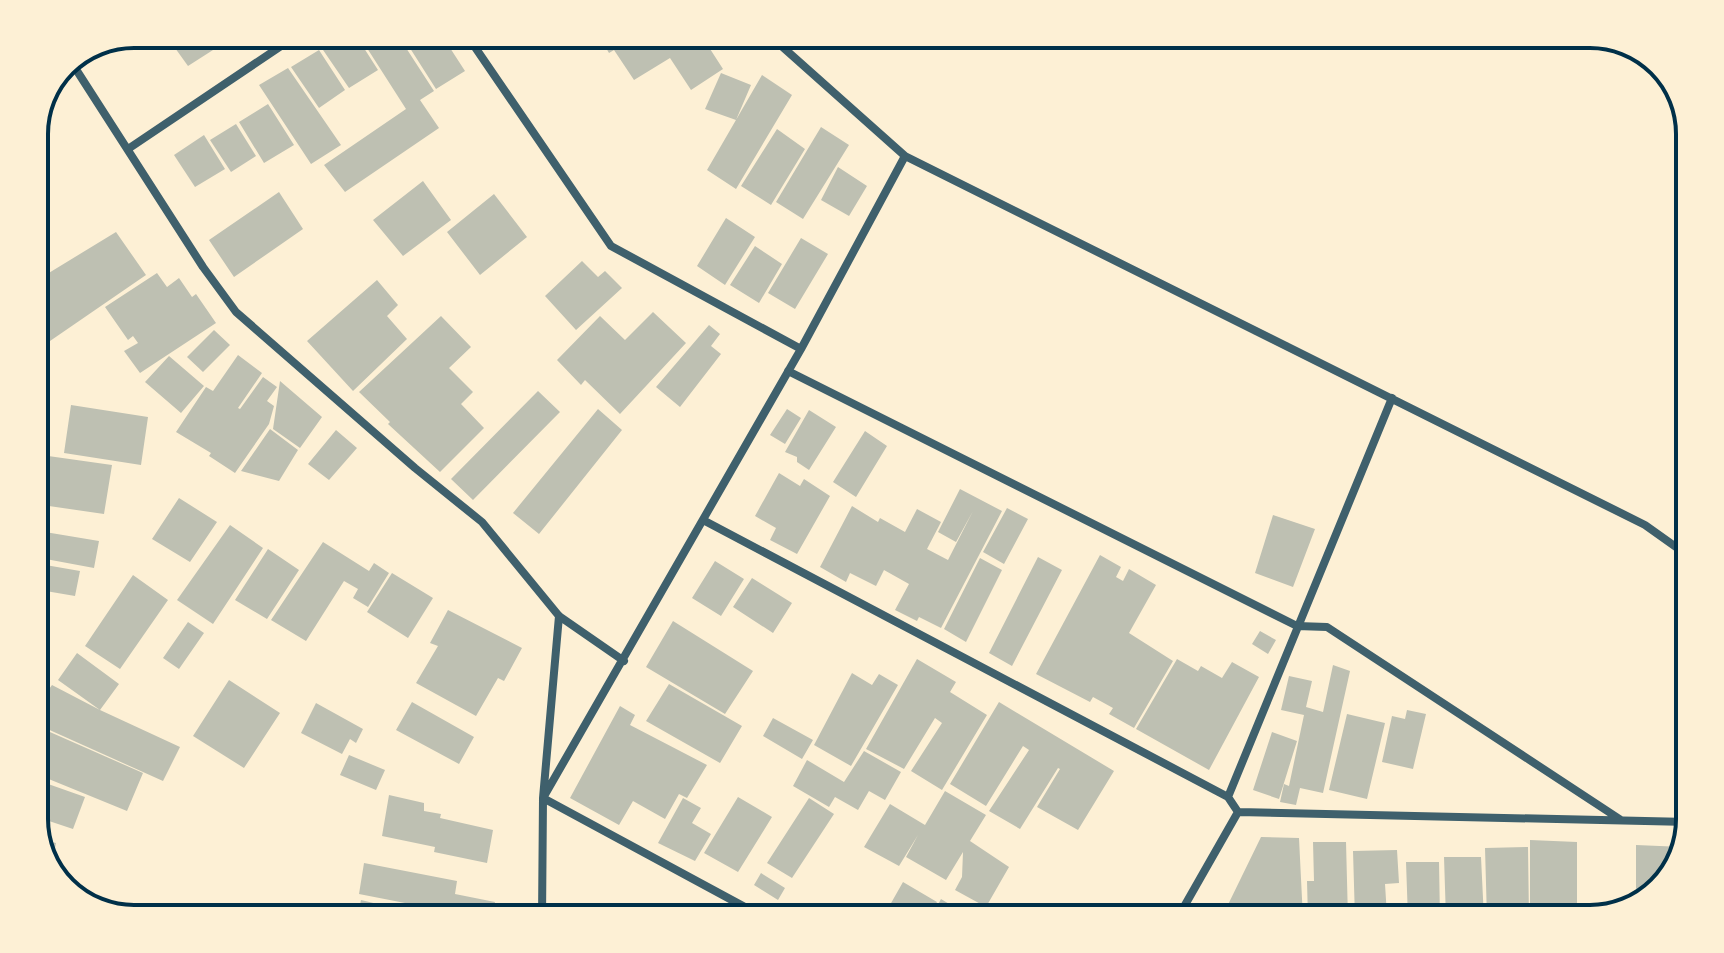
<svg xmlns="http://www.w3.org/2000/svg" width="1724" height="953" font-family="'Exo 2',sans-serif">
	<rect width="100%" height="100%" fill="#fdf0d5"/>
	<path fill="#bec0b2" d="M165,34h73l-50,32z
		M340,34h15l23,36 -29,18 -28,-41z
		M358,34h39l37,57 -14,9 19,28 -94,64 -21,-27 82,-56z
		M401,34h40l24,37 -29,18z
		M598,34h91l6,9 8,-5 20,31 -32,21 -21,-32 -36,22 -20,-30 -5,3z
		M319,50l26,40 -26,18 -28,-41z
		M288,68l53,77 -30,19 -52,-79z
		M721,73l30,12 -15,35 -31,-11z
		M762,75l30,20 -56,94 -29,-19z
		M268,104l26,41 -30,18 -25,-41z
		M236,124l20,32 -25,16 -21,-32z
		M821,127l28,18 -46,74 -27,-17z
		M777,129l28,20 -34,56 -30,-19z
		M204,135l21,34 -30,18 -21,-32z
		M838,167l29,19 -18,30 -28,-16z
		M423,181l28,39 -48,36 -30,-36z
		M279,192l24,37 -69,48 -25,-37z
		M494,194l33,43 -47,38 -33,-43z
		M726,218l29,19 -30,48 -28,-19z
		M116,232l30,43 -112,77v-70z
		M801,238l27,16 -33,55 -27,-16z
		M755,246l27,18 -23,39 -29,-18z
		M582,261l16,16 7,-6 17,17 -46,42 -31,-34z
		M157,273l10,14 12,-9 13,19 4,-3 20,29 -76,50 -16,-22 14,-8 -5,-7 -5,4 -23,-33z
		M377,280l21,25 -11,11 20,23 -54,52 -46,-50z
		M653,312l33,31 -66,71 -35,-34 -4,5 -24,-25 43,-44 25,24z
		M441,316l30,31 -22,21 24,24 -12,12 23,24 -44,44 -52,-48 2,-2 -31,-30z
		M709,325l11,9 -9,12 10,8 -41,53 -24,-20z
		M214,330l16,15 -27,27 -16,-15z
		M238,355l24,18 -24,35 2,1 23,-32 14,10 -10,14 7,5 -5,18 -34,49 -26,-17 2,-3 -35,-21 30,-45 7,4z
		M169,356l35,30 -23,27 -36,-31z
		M280,381l42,36 -22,31 -27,-19z
		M538,391l22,21 -87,88 -22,-21z
		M71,405l77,12 -7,48 -77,-12z
		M598,409l24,21 -83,104 -26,-21z
		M787,409l14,9 -16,26 -15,-9z
		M809,410l27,17 -27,43 -12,-8v-5l-12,-5z
		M270,429l28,21 -19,31 -38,-10z
		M336,430l21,18 -28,32 -21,-16z
		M865,431l22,15 -31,51 -23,-15z
		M34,454l78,11 -8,49 -62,-9v-10l-8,-1z
		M779,473l21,13 4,-7 26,17 -33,58 -27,-14 6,-12 -21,-12z
		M960,489l42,22 -61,117 -22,-11 -2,4 -22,-11 14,-26 -25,-14 -8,16 -26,-13 -4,9 -26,-15 32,-61 26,16 2,-4 25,14 12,-23 24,13 -14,27 21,11 25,-49 -17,31 -18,-10z
		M179,498l38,24 -27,40 -38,-23z
		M1007,508l21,11 -24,45 -21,-12z
		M1273,515l42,14 -22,58 -38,-14z
		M230,525l33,23 -50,76 -36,-24z
		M39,531l60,10 -5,27 -59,-11z
		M323,542l46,29 5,-8 15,10 -21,34 -15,-9 5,-9 -14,-8 -38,60 -35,-21z
		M268,549l31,21 -32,49 -32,-19z
		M1100,555l21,12 -5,10 7,4 6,-12 27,16 -27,48 44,28 -39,67 -25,-14 4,-6 -20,-11 -3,5 -54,-28z
		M1038,557l24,13 -50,96 -23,-13z
		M980,558l22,12 -36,72 -22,-13z
		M715,561l29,18 -23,37 -29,-18z
		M34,563l46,8 -5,25 -41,-7z
		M392,573l41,25 -25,40 -41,-26z
		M133,575l35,25 -48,69 -35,-23z
		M752,578l40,25 -19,30 -40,-26z
		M34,599l12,3 -7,32 -5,-1z
		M448,610l74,38 -18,33 -6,-3 -22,38 -60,-33 22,-37 -8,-3z
		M673,621l80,50 -28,43 -79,-47z
		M188,622l16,11 -25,36 -16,-11z
		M1260,631l16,9 -8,14 -16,-10z
		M77,653l42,31 -19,26 80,37 -17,34 -129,-58v-13l18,-25 48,25 -42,-30z
		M917,659l39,23 -6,10 37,23 -45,75 -31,-19 31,-48 -7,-5 -31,51 -38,-20z
		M1177,659l21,12 3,-5 21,12 10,-16 27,15 -50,93 -73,-41z
		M1333,665l17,6 -27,122 -23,-5 -4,17 -16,-3 4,-18 5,2 15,-71 -23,-5 8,-34 23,5 -6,26 17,5z
		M852,673l20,12 7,-11 19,11 -47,81 -37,-21z
		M229,680l51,33 -36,55 -51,-32z
		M669,684l73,42 -22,37 -74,-42z
		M412,702l62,35 -15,27 -63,-34z
		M999,702l115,69 -36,59 -41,-23 23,-38 -2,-1 -38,61 -31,-18 40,-61 -6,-4 -37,60 -36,-22z
		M316,703l47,26 -7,14 -6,-4 -8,15 -41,-21z
		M620,706l15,9 -5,10 77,40 -20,33 -8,-4 -14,25 -32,-18 -14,24 -49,-27z
		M1407,710l19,4 -13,55 -31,-7 10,-46 13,3z
		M1347,714l38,9 -18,76 -38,-9z
		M773,718l40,22 -11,19 -39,-23z
		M34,725l109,48 -16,38 -93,-38z
		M1272,732l25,9 -18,58 -26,-9z
		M864,751l37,21 -16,28 -16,-9 -11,19 -23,-13 -6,10 -36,-21 14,-26 37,22z
		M349,755l36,15 -9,20 -36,-15z
		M34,779l51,18 -12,32 -39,-13z
		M945,791l41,24 -16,26 39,26 -23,40 -31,-17 7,-13 1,-25 -17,28 -40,-23 12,-22 -19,31 -35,-19 26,-43 35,21z
		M389,795l35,8v8l17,3 -1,4 53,12 -6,33 -53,-11 1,-5 -53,-11z
		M738,797l34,20 -34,55 -34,-19z
		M683,798l18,10 -9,15 19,11 -16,27 -37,-18z
		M809,798l25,16 -42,64 -25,-15z
		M1261,837l38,1 4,81h-82z
		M39,839l17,4 -6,29z
		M1530,840l47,2v77h-47z
		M1313,842h33l2,77h-40l-1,-38h7z
		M1636,845l47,2 -6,22 -36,36 -5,2z
		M1528,847l1,72h-42l-2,-71z
		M1397,850l2,33 -14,1 2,32 10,-1 1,4h-43l-2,-68z
		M1444,857h37l3,62h-38z
		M1406,862h33l1,57h-32z
		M364,863l93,18 -2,13 40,8 -4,17h-24l-16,-3v-4l-92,-18z
		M761,873l24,15 -7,12 -24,-15z
		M903,882l34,20 -9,17h-46z
		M941,899l33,20h-44z
		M361,900l58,14 -1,5h-61z
		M575,908l28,2 -1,3 45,4 -1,2h-71z"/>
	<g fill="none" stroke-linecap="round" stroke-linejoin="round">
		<path stroke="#3f606c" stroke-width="8" d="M466,34l145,212 190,103
			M768,34l137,122 740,369 45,32
			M70,60l133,207 33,45 179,156 67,54 77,94 65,45
			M128,149l171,-115
			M788,371l509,255 30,1 294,193
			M703,520l525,277
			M559,616l-16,182 224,121
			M1238,812l451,10
			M542,919l1,-121 258,-449 104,-193
			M1177,919l61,-107 -10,-15 164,-399"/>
	</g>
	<path d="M0 0H1724V953H0ZM134 48H1590A86 86 0 0 1 1676 134V819A86 86 0 0 1 1590 905H134A86 86 0 0 1 48 819V134A86 86 0 0 1 134 48Z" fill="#fdf0d5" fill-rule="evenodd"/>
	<path fill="none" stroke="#003049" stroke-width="4" d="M134 48H1590A86 86 0 0 1 1676 134V819A86 86 0 0 1 1590 905H134A86 86 0 0 1 48 819V134A86 86 0 0 1 134 48Z"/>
</svg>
